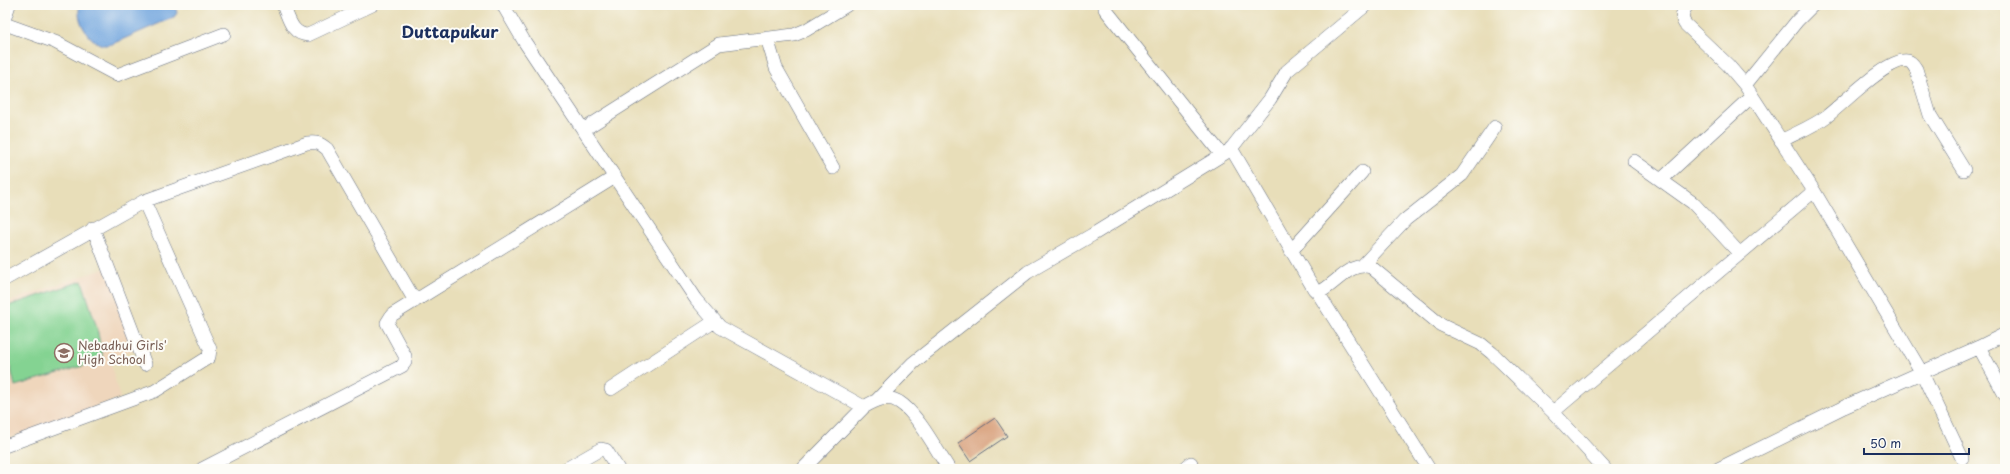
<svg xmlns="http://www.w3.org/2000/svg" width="2010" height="474" font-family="'Playpen Sans',sans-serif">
	<rect width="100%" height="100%" fill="#fdfcf7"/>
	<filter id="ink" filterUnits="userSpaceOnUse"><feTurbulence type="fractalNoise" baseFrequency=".025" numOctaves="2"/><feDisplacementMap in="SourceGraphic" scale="8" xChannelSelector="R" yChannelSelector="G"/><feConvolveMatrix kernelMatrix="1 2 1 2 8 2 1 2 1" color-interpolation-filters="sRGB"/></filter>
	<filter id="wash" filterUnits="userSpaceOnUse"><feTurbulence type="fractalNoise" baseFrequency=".012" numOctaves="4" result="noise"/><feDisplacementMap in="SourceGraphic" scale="16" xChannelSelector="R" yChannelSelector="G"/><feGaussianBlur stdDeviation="0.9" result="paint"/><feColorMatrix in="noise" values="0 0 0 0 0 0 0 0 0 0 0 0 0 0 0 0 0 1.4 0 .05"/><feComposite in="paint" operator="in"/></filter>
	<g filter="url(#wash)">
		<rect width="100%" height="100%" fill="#e8deb9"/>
		<path fill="#efd6bc" d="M106,268l31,81 -28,9 11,40 -115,42v-137z"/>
		<path fill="#84d392" stroke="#508178" d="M82,281l15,47 6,32 -88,26 -10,-43v-36z"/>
		<path fill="#71a5de" stroke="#466a9e" d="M80,5h95l2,8 -3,4 -62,27c-3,1 -6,1 -9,1 -15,-4 -28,-26 -23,-40z"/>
		<g id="blocks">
			<path fill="#dca987" d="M995,418l12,18 -37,25 -12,-18z"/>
		</g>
	</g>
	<g filter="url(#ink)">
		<use href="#blocks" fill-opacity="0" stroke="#636c7e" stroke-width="1"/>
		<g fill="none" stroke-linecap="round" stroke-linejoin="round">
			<defs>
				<path id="street" d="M283,5c6,13 8,29 25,30l64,-30
					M503,5l21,36 172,258 24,28 144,80c10,-6 23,-13 35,-5 18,11 38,49 50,67
					M1687,5c-4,7 -7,11 -2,19l43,41 17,20 69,106 108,182 40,85
					M1105,9l117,146
					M5,17l4,-12
					M5,24l50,18 62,33 107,-41
					M767,38l9,30 57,100
					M1745,85l52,-64 16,-16
					M583,130l136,-86 75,-9 12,-5 41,-25
					M1781,141c15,-8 33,-15 46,-25 15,-11 62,-60 81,-55 4,1 6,5 8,8l14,46 34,55
					M1231,148l83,141 4,4c19,-9 31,-32 53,-26l70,58 40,19 11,9 61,59 52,57
					M1634,161l59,42 47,51
					M1661,180l91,-84
					M93,228l52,136
					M1291,251l71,-79
					M1363,265l42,-45 57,-45 33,-48
					M7,278l137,-77 163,-58c10,-1 13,0 20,6l88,152
					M1318,293l111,176
					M1979,347l26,48
					M611,389l104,-68
					M877,400l36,-37 115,-91 64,-37 138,-85 40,-51 17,-28 79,-66
					M1553,412l261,-221
					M5,446l150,-55 54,-34 1,-8 -66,-148
					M202,469l200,-103 3,-4v-6l-18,-33 5,-8 223,-138
					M566,469l35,-20 5,1 12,19
					M803,469l61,-62
					M1184,469l7,-6
					M1718,469l126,-62 135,-60 26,-13"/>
			</defs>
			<use href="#street" stroke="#636c7e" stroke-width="14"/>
			<use href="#street" stroke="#fff" stroke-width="13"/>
		</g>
	</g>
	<defs>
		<symbol id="school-ring" viewBox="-11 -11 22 22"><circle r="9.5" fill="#fdfcf7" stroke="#8d6e63" stroke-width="1.5"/><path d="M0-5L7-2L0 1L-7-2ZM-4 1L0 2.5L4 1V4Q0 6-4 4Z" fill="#8d6e63"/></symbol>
	</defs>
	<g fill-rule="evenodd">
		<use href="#school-ring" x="53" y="342" width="22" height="22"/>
	</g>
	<g text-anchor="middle" stroke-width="4" stroke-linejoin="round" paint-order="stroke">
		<g font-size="12" fill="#785e54" stroke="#fdfcf7" text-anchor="start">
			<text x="78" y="350">Nebadhui Girls'<tspan x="78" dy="14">High School</tspan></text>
		</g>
		<g font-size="16" font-weight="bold" fill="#1b2f5e" stroke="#fdfcf7">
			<text x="450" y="38">Duttapukur</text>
		</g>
	</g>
	<rect width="2010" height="474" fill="none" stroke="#fdfcf7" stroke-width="20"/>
	<path d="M1864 448v6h105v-6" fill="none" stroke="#1b2f5e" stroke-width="2"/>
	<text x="1870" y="448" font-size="12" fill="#1b2f5e" stroke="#fdfcf7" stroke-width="3" paint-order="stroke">50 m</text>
</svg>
